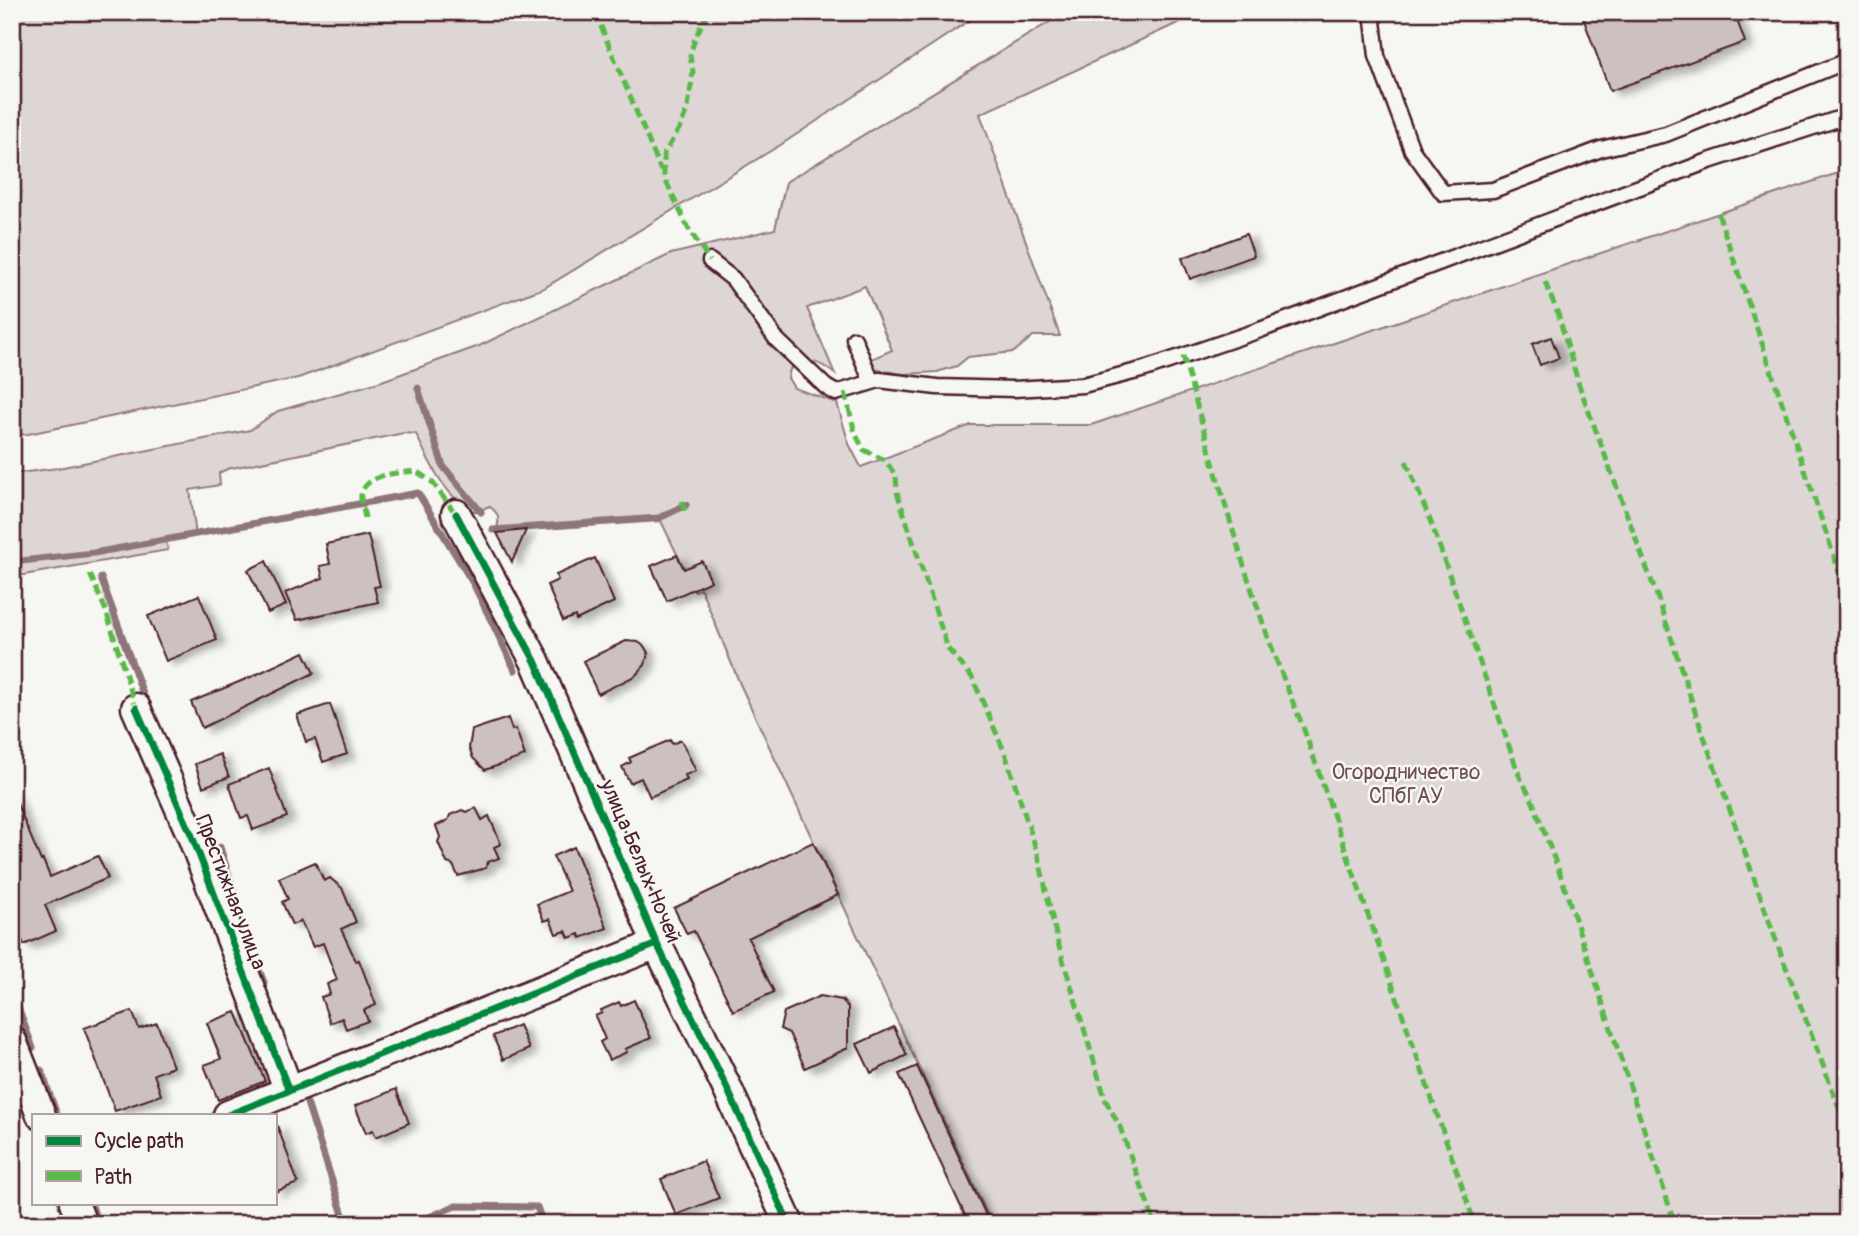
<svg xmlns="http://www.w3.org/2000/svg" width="1859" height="1236" font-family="Pangolin,sans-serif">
	<defs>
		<filter id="shadow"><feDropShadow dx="8" dy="4.5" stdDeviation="3.5" flood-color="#0004"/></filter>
	</defs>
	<rect width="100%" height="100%" fill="#f6f6f2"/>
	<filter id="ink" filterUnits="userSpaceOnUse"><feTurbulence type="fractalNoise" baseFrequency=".0143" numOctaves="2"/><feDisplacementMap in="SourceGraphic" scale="14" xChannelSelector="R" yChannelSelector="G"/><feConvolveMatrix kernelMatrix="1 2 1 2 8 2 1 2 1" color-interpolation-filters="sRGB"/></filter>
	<g filter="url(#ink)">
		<path fill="#ddd6d5" stroke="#947a80" stroke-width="2" d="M12,12h970l-200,132 -238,144 -246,90 -270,56 -16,1z
			M1066,12h136l-222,102 80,222h-27l-19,16 -46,5 -11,9 -20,6 -33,2 -20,-3 -11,-3 -6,-7 25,-11 -27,-64 -58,22 28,66c-18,-14 -24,-16 -45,-5l-2,9 6,10 43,15 12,41 12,23 110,-42h120l756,-255v1054h-855l-252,-540 -39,-95 -6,2 -34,-70 -165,11c4,-13 4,-18 -7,-26l-12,6c-29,-8 -49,-52 -61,-78l-12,-1 -177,36 -8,4 1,12 -30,5 6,46 -30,4 2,10 -156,27v-103l46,-6 192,-38 28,-19 101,-29 100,-36 192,-92 104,-25 11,-47z"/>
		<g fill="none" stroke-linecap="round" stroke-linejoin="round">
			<path stroke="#8e747a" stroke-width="7" d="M418,388l25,78 38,46
				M493,530l166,-12 27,-13
				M12,562l82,-9 324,-60 56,92 41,85
				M101,578l46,127
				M220,847l16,51
				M259,970l5,12
				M12,992l21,56
				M41,1070l16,45
				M307,1103l39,121
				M91,1203l7,21
				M413,1224l42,-18 82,1 6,17"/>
		</g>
		<path fill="#ccc1c0" stroke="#4a1f2b" stroke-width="2" filter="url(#shadow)" d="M1581,12h153l11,30 -135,49z
			M1246,234l8,22 -64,23 -8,-21z
			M1551,337l8,21 -19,7 -8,-21z
			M526,530l-14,32 -15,-29z
			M368,535l12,51 -6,1 4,15 -81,18 -12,-27 38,-15 -3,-12 10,-2 -4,-20z
			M677,555l7,14 18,-8 9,20 -44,20 -16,-35z
			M595,558l19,44 -38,18 -1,-4 -12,5 -16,-36 11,-5 -2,-5z
			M266,561l20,44 -18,8 -20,-43z
			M199,595l18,45 -51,21 -18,-45z
			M626,641l12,1 6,4 4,7 -3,12 -10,11 -37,18 -15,-33z
			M304,652l10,21 -112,55 -11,-26 62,-26z
			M330,704l17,50 -24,8 -8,-23 -9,3 -9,-27z
			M508,718l4,12 4,-1 9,27 -40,14 -12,-12 -4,-10 3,-18z
			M670,740l2,4 9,-4 15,31 -11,4 2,5 -37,17 -9,-19 -11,5 -8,-16 9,-5 -2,-4z
			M220,754l9,23 -26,10 -8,-23z
			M269,768l18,49 -34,13 -5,-14 -7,2 -12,-34z
			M12,792l29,69 2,-1 7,17 48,-21 10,22 -63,27 11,26 -32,14 -12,-27z
			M476,808l6,12 7,-4 12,28 -7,3 5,11 -11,4 -2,6 -28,8 -5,-11 -6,-2 -9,-21 2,-5 -4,-11 12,-6 2,-5 12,-5 5,2z
			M813,842l25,53 -90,43 26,54 -41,19 -39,-80 -7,3 -13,-26z
			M574,847l33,81 -26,10 -2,-4 -10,4 -3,-7 -10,3 -6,-15 -6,2 -7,-17 32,-13 -16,-35z
			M315,862l9,19 6,-3 12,10 14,34 -15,7 15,32 3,-1 17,45 -12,5 4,11 -22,8 -4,-11 -12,5 -9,-26 9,-3 -3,-10 10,-4 -14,-37 -10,4 -12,-26 -9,4 -10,-23 6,-3 -9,-21z
			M820,996l22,4 6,7v41l-43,20 -16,-35 -9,-4 4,-17z
			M634,1000l17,38 -26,11 2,3 -18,8 -9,-18 5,-3 -10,-23 7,-3 -1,-3 18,-8 2,4z
			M132,1011l7,18 18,-6 16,44 -19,7 7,21 -46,16 -31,-83z
			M236,1012l29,69 -47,19 -14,-35 17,-6 -14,-36z
			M519,1025l10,24 -26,11 -10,-24z
			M894,1027l13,28 -36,18 -14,-29z
			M917,1066l73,158h-21l-70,-150z
			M396,1089l13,34 -33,14 -3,-7 -7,3 -11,-27z
			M275,1125h2l21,58 -23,9z
			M703,1161l16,37 -43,17 -15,-36z"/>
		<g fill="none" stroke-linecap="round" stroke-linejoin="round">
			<defs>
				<path id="service" d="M1372,12l5,44 35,94 31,43 50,-3 108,-41 65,-15 181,-73
					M710,261l23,18 44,61 49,47 10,6 43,-13 58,7 77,2 69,-4 62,-16 115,-39 446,-168 141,-46
					M854,339l17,41"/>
				<path id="minor" d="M456,514l79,147 122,283 70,144 62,136
					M136,708l56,128 97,255
					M12,1041l29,74
					M228,1115l429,-171
					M74,1203l8,21"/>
			</defs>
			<use href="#service" stroke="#4a1f2b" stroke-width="19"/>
			<use href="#minor" stroke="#4a1f2b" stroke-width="33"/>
			<use href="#service" stroke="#f6f6f2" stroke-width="14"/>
			<use href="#minor" stroke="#f6f6f2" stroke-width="28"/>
			<path stroke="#58b947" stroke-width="5" stroke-dasharray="10 5" stroke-linecap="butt" d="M595,12l66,159
				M708,12l-13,26 -5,18 3,16 -5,35 -8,20 -16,27v23l24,51 22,33
				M1718,213l129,382
				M1545,282l13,32 21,71 81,219 36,110 78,221 73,194
				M1183,356c35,124 68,249 119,368l173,500
				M845,392l10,41 9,17 21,10 11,16 1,16 51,157 24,28 33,76 33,102 20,88 48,158 14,26 35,97
				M1406,461l26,64 87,250 14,27 30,80 112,342
				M682,501l4,12
				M365,518c-1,-7 -5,-17 -4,-23 5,-22 37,-22 55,-24l16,11 24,32
				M90,574l16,37 30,97"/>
			<defs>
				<path id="cycleway" d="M456,514l79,147 122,283 70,144 62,136
					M136,708l56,128 97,255
					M228,1115l429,-171"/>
			</defs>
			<use href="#cycleway" stroke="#f6f6f2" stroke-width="11"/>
			<use href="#cycleway" stroke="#00873e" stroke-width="7"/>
		</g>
	</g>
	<g text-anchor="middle" stroke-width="5" stroke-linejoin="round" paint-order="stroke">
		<g font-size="21" fill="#6f4d56" stroke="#f6f6f2">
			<text x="1406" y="779">Огородничество<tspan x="1406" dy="24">СПбГАУ</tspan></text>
		</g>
		<g font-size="21" fill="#4a1f2b" stroke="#f6f6f2">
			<text transform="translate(641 861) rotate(67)" y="7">улица Белых Ночей</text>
			<text transform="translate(231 892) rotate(69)" y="7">Престижная улица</text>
		</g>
	</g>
	<rect width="1859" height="1236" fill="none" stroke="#f6f6f2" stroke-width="42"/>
	<rect x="21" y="21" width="1817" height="1194" fill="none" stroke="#4a1f2b" stroke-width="2.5" filter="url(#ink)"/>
	<rect x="32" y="1114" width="245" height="91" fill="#f6f6f2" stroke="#b1a0a2" stroke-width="2"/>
	<rect x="46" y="1136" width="35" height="10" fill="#00873e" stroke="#b1a0a2" stroke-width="2"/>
	<text x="94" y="1148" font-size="21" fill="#4a1f2b">Cycle path</text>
	<rect x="46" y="1171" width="35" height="10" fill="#58b947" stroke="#b1a0a2" stroke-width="2"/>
	<text x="94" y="1184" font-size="21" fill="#4a1f2b">Path</text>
</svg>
